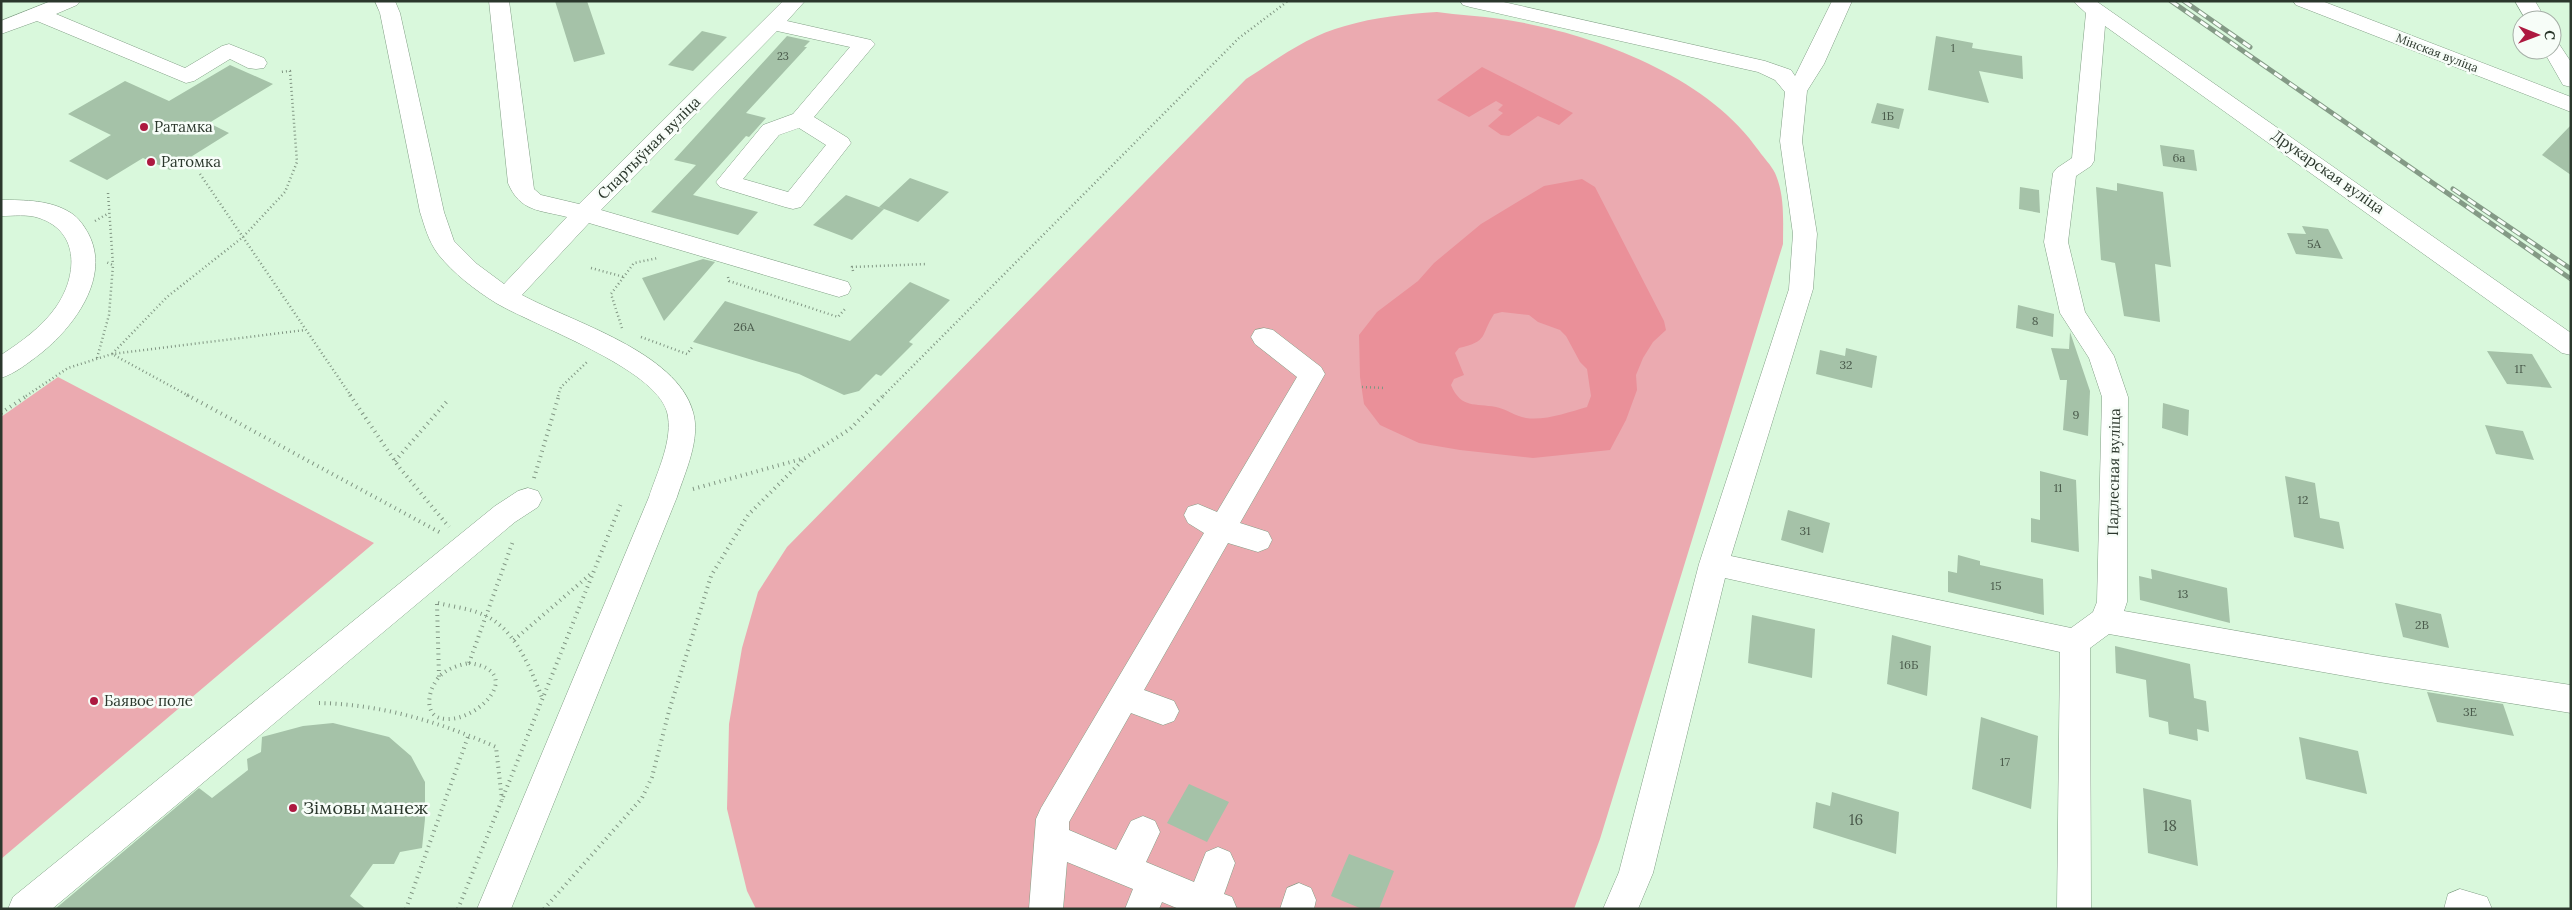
<svg xmlns="http://www.w3.org/2000/svg" width="2572" height="910" font-family="Lora,serif">
	<rect width="100%" height="100%" fill="#d9f8dc"/>
	<path fill="#ebaab0" d="M1437,12c21,3 43,4 64,7 89,13 206,56 258,132 5,7 12,14 16,22 10,22 8,48 8,71l-183,595 -26,70h-818l-9,-18 -20,-82 2,-85 13,-76 16,-56 29,-45 459,-468c31,-20 63,-44 99,-53 30,-9 61,-12 92,-14z
		M58,377l316,166 -373,316v-442z"/>
	<path fill="#ea9099" fill-rule="evenodd" d="M1482,67l91,46 -14,12 -21,-9 -29,20 -8,-1 -13,-9 15,-13 -5,-3 5,-5 -7,-4 -27,16 -32,-17z
		M1582,179l13,8 69,134 2,9 -13,12 -10,16 -7,17 1,15 -11,30 -16,30 -77,8 -73,-8 -41,-7 -39,-18 -16,-21 -4,-27 -1,-42 18,-23 41,-31 16,-18 47,-39 63,-38zM1502,312l27,3 9,7 22,8 6,6 14,26 7,7 4,27 -4,11c-18,5 -42,14 -61,11 -11,-2 -20,-9 -30,-11 -21,-4 -35,2 -45,-22l3,-6 10,-4 -9,-22 4,-5c30,-7 21,-12 35,-34z"/>
	<path fill="#a5c2a8" d="M555,1h32l18,53 -31,8z
		M702,31l25,6 -34,34 -25,-6z
		M787,36l23,5 -6,6h3l-61,66 20,5 -17,19 -3,-1 -53,59 65,17 -20,23 -87,-23 45,-47 -22,-5z
		M1936,36l37,7 -1,5 50,8 1,23 -44,-8 10,32 -61,-13z
		M230,65l43,19 -64,39 20,10 -59,37 -27,-12 -36,22 -38,-19 42,-26 -43,-21 57,-33 44,20z
		M1877,103l27,6 -5,20 -28,-6z
		M2571,125v50l-29,-20z
		M2160,145l34,5 3,21 -34,-5z
		M910,178l39,14 -31,30 -39,-15z
		M2117,183l46,9 8,75 -16,-3 5,58 -36,-6 -9,-53 -14,-3 -5,-73 21,4z
		M2020,187l19,3 1,23 -21,-4z
		M846,195l38,14 -32,31 -39,-15z
		M2302,226l26,3 15,30 -47,-5 -9,-21 19,1z
		M703,259l12,3 -51,59 -22,-43z
		M910,282l40,18 -41,42 4,2 -32,32 -5,-2 -17,17 -15,4 -45,-21 -106,-32 32,-41 125,40z
		M2018,305l36,9 -1,23 -37,-9z
		M2070,332l20,59 -2,45 -25,-6 4,-50h-7l-9,-32 18,1z
		M1846,348l31,8 -5,32 -56,-14 4,-24 25,6z
		M2487,351l45,3 20,34 -45,-4z
		M2163,403l26,7 -1,26 -26,-8z
		M2485,425l38,6 11,29 -38,-6z
		M2040,471l36,9 3,72 -48,-10v-24l9,2z
		M2285,476l30,7 5,35 19,4 5,27 -50,-12z
		M1788,510l42,13 -7,30 -42,-13z
		M1958,555l22,6v4l63,14 1,36 -96,-23v-21l9,2z
		M2151,569l76,19 3,35 -90,-23 -1,-24 13,3z
		M2395,603l46,11 8,34 -46,-11z
		M1752,615l63,14 -3,49 -64,-15z
		M1892,635l39,11 -4,50 -40,-12z
		M2115,646l75,18 4,34 12,3 3,31 -12,-3 1,12 -29,-7 -1,-12 -19,-5 -3,-37 -30,-7z
		M2427,692l76,12 11,32 -77,-14z
		M1981,717l57,19 -7,73 -59,-20z
		M333,723l56,14 22,19 14,26v37l-3,29 -22,4 -6,12h-21l-23,32 16,13h-311l144,-121 13,10 36,-28 -1,-11 14,-7 1,-15 41,-11z
		M2299,737l59,14 9,43 -61,-15z
		M1189,784l40,18 -22,40 -40,-19z
		M2143,788l48,12 7,66 -50,-13z
		M1832,792l67,20 -3,42 -83,-26 3,-26 14,4z
		M1349,854l45,17 -15,38h-17l-31,-13z"/>
	<g fill="none" stroke-linecap="round" stroke-linejoin="round">
		<defs>
			<path id="minor" d="M51,1h29l-3,4 -21,9 129,54 37,-22 7,-2 35,14 3,5 -3,5 -8,1 -8,-1 -18,-9 -36,22 -8,2 -149,-62 -36,13v-13z
				M375,1h20l5,12 44,199 10,29 23,23 27,20 63,-67c-27,-7 -47,-5 -59,-34l-19,-182h20l25,188 7,6 38,9 204,-203h22l-18,20 84,19 4,4 -61,73 34,21 3,5 -50,64 -8,2 -8,-2 -65,-20 -4,-5 47,-57 30,-11 57,-67 -73,-16 -176,179 247,72 3,6 -3,6 -9,3 -250,-74 -67,72c50,27 155,57 171,117 8,27 -8,60 -16,85l-166,412h-34l172,-412c8,-25 25,-58 18,-85 -12,-44 -132,-86 -171,-109 -21,-13 -43,-30 -58,-49 -10,-14 -13,-27 -18,-42l-40,-199zM799,128l27,17 -38,47 -45,-13 36,-44z
				M1460,1h39l266,60 26,9 4,6 37,-75h20l-28,63 -17,27 -5,50 15,93 -4,55 -82,267 340,72 22,-16 4,-10 5,-205 -13,-39 -29,-45 -16,-71 9,-69 4,-5 15,-10 14,-145 -12,-11 22,-1 475,332v22l-9,-2 -457,-327 -11,135 -3,5 -15,10 -8,66 17,70 29,44 14,41 -1,205 -3,9 255,45 192,29v28l-192,-31 -270,-48 -19,14 1,261h-34l3,-257 -335,-74 -72,295 -15,36h-35l16,-37 80,-308 90,-275 4,-55 -13,-93 5,-49 -10,-12 -17,-8 -288,-65 -7,-2z
				M2293,1h29l249,96v15l-275,-107z
				M2515,1h20l11,19h-20z
				M2552,42l7,2 12,18v25l-8,-2 -20,-35h9z
				M1,200c24,0 50,0 70,13 8,5 13,13 17,20 24,44 -15,95 -48,121 -12,9 -24,19 -39,24v-23c20,-13 41,-28 55,-48 21,-30 25,-75 -17,-89 -11,-4 -26,-2 -38,-2z
				M1264,328l9,2 48,37 4,7 -85,149 28,9 4,8 -4,8 -10,4 -30,-9 -84,147 30,11 5,10 -5,10 -11,4 -32,-12 -62,109v8l47,20 15,-29 12,-5 12,5 5,11 -14,30 48,20 12,-30 12,-5 12,5 5,11 -11,31 8,3 5,12h-58l-17,-7 -3,7h-34l8,-20 -66,-27 -4,47h-34l7,-90 5,-11 163,-275 -16,-10 -4,-8 4,-8 10,-3 19,8 80,-135 -42,-33 -4,-7 4,-7z
				M528,488l10,3 4,8 -4,8 -23,15 -463,387h-44l5,-12 482,-391 23,-15z
				M1299,883l12,5 5,12 -2,9h-34l7,-21z
				M2460,889l27,8 5,12h-48l4,-15z"/>
		</defs>
		<use href="#minor" stroke="#829f86" stroke-width="1"/>
		<path stroke="#819683" stroke-width="2.5" stroke-dasharray="1 3" stroke-linecap="butt" d="M200,174l151,222
			M108,193l5,72
			M95,221l14,-8
			M591,268l33,9
			M853,271l-1,-4 75,-3
			M728,277l1,4 109,36 7,-8
			M622,328l-11,-34 23,-31 24,-5
			M641,337l46,17 6,-8
			M97,358l12,-43 4,-50 -7,-3
			M1362,387l23,1
			M26,396l42,-28 44,-14 193,-24
			M189,396l-77,-42 55,-57 76,-60 42,-45 12,-30 -7,-91 -11,1
			M558,396l3,-9 26,-25
			M883,396l356,-358 49,-37"/>
		<path stroke="#819683" stroke-width="4" stroke-dasharray="1 4.5" stroke-linecap="butt" d="M187,395l254,138
			M350,395l49,72 50,60
			M1,413l27,-18
			M395,461l54,-62
			M534,478l25,-83
			M693,489l112,-31 45,-29 34,-34
			M438,603c15,4 31,5 46,12 32,14 47,55 59,85
			M437,604l2,73
			M514,640l79,-68
			M469,663l44,-122
			M469,663c57,8 10,58 -23,56 -25,-1 -18,-32 -5,-44 8,-7 18,-10 28,-12z
			M319,703c61,1 121,19 177,44l6,53
			M406,909l63,-175
			M458,909l164,-408
			M544,909l98,-111 10,-21 17,-66 42,-135 37,-61 56,-56"/>
		<use href="#minor" fill="#fff" fill-rule="evenodd"/>
		<defs>
			<path id="rail" d="M2171,1l400,278
				M2184,1l66,46
				M2453,189l118,80"/>
		</defs>
		<use href="#rail" stroke="#849a86" stroke-width="5"/>
		<use href="#rail" stroke="#f7fdf8" stroke-width="3" stroke-dasharray="9" stroke-linecap="butt"/>
	</g>
	<g fill="#ad1940" stroke="#f7fdf8" stroke-width="2">
		<circle cx="144" cy="127" r="5"/>
		<circle cx="151" cy="162" r="5"/>
		<circle cx="94" cy="701" r="5"/>
		<circle cx="293" cy="808" r="5"/>
	</g>
	<g text-anchor="middle" stroke-width="5" stroke-linejoin="round" paint-order="stroke">
		<g font-size="11" fill="#4a5a4b">
			<text x="1953" y="52">1</text>
			<text x="783" y="60">23</text>
		</g>
		<g font-size="12" fill="#2b372c" stroke="#f7fdf8">
			<text transform="translate(2437 53) rotate(21)" y="4">Мінская вуліца</text>
		</g>
		<g font-size="12" fill="#4a5a4b">
			<text x="1888" y="120">1Б</text>
			<text x="2179" y="162">6а</text>
			<text x="2314" y="248">5А</text>
			<text x="2035" y="325">8</text>
			<text x="744" y="331">26A</text>
			<text x="1846" y="369">32</text>
			<text x="2520" y="373">1Г</text>
			<text x="2076" y="419">9</text>
			<text x="2058" y="492">11</text>
			<text x="2303" y="504">12</text>
			<text x="1805" y="535">31</text>
			<text x="1996" y="590">15</text>
			<text x="2183" y="598">13</text>
			<text x="2422" y="629">2В</text>
			<text x="1909" y="669">16Б</text>
			<text x="2470" y="716">3Е</text>
			<text x="2005" y="766">17</text>
		</g>
		<g font-size="15" fill="#2b372c" stroke="#f7fdf8" text-anchor="start">
			<text x="154" y="132">Ратамка</text>
			<text x="161" y="167">Ратомка</text>
			<text x="104" y="706">Баявое поле</text>
		</g>
		<g font-size="15" fill="#2b372c" stroke="#f7fdf8">
			<text transform="translate(649 148) rotate(-45)" y="5">Спартыўная вуліца</text>
			<text transform="translate(2328 172) rotate(35)" y="5">Друкарская вуліца</text>
			<text transform="translate(2114 472) rotate(-89)" y="5">Падлесная вуліца</text>
		</g>
		<g font-size="15" fill="#4a5a4b">
			<text x="1856" y="825">16</text>
			<text x="2170" y="831">18</text>
		</g>
		<g font-size="18" fill="#2b372c" stroke="#f7fdf8" text-anchor="start">
			<text x="303" y="814">Зімовы манеж</text>
		</g>
	</g>
	<rect width="2572" height="910" fill="none" stroke="#2b372c" stroke-width="5"/>
	<g transform="translate(2537 35) rotate(91)"><circle r="24" fill="#f7fdf8" stroke="#a5aea6"/>
	<path d="M0-4L9 19L0 12L-9 19Z" fill="#ad1940"/>
	<text y="-8" font-size="14" font-weight="bold" text-anchor="middle" fill="#2b372c">С</text>
	</g>
</svg>
